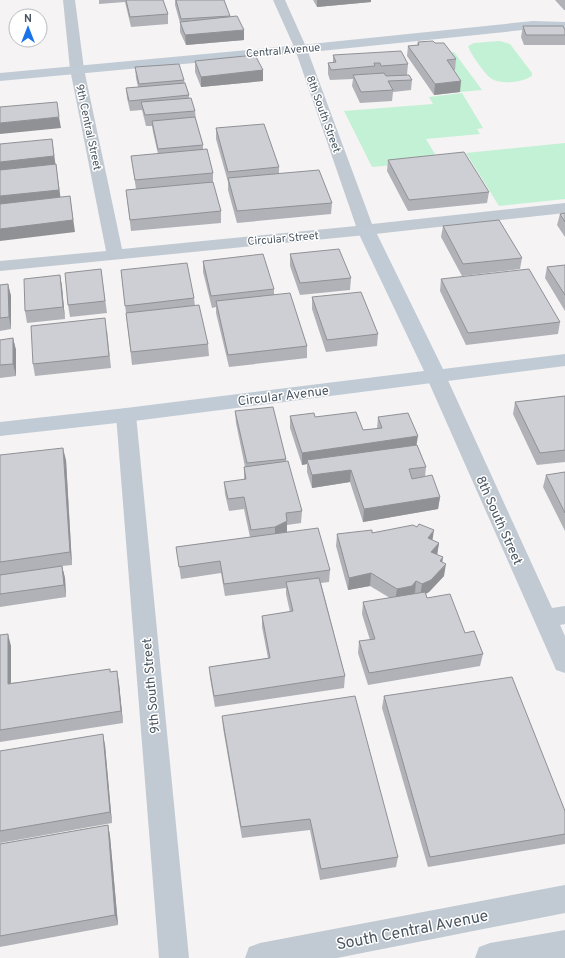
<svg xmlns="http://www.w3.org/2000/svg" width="565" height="958" font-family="Overpass,sans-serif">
	<rect width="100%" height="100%" fill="#f5f3f3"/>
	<path fill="#c3f1d5" d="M500,41l10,3 22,29v3c-9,6 -30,9 -40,3 -6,-3 -22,-26 -24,-33l6,-3z
		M454,52l28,38 -22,2 -17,-39z
		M462,93l21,35 -6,1 3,5 -54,5 13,22 -67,6 -28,-56 89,-7 -4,-7z
		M565,143v56l-66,7 -33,-53z"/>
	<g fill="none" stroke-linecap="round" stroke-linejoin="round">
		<path fill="#c1cad2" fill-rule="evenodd" d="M63,0h12l9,69 38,180 234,-23 -61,-177 -22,-49h12l22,49 65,175 193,-21v10l-199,22 -366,36v-10l106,-10 -36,-182z
			M436,370l7,2 3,4 106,232 13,-2v18l-5,1 5,11v37l-9,-3 -3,-7 -127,-287 3,-4z
			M126,408l7,2 3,5 53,543h-30l-43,-543 3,-5z
			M565,885v28l-228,45h-92l4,-11 11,-4z
			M565,930v28h-90l4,-11 11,-4z"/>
		<path fill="#c1cbd6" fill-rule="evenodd" d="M533,21l32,1v8l-32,-1 -232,24 -301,28v-8l301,-28z
			M366,225l6,1 3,4 68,139 122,-15v12l-439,56 -126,14v-14l126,-14 298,-37 -67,-141 3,-4z"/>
	</g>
	<path fill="#b0b2b7" d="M99,0h64l5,14v10l-37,3 -6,-25 -26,2z
		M175,0h49l6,17 14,23 -58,5 -6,-13v-9l-5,-18z
		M313,0h58v2l-54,5z
		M555,0h10v10h-1z
		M523,26l42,4v15h-41l-3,-8z
		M418,42l17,1 21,16 -1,11h-1l6,22 -26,3 -27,-39 1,-10 9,-1z
		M333,55l75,9 -1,11 5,5 -1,10 -18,2 -1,9 -32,2 -8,-17 1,-7 -23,1 -2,-6v-11h5z
		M195,61l68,9v11l-62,6 -6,-15z
		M135,67l49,13 5,15v3l6,13 1,9 7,25v5l10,23v10l8,28v12l-90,8 -5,-41 10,-1 -5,-33 27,-2 -5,-22 -1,-6h-6l-4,-16 -12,1 -3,-13 -1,-10 12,-1 -2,-9z
		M216,128l63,39v7l53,29 -1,11 -94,9 -9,-33v-8l-12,-43z
		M388,160l101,32 -2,11 -79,8 -21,-40z
		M565,213v24l-8,-12 3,-11z
		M443,226l79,32 -2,11 -58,7 -21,-39z
		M290,254l61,24 -1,12 -50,5 -10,-29z
		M203,261l71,28v6l33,51v12l-78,9 -13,-54v-6l-4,1 -9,-36z
		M565,265v46l-20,-33 2,-11z
		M101,269l6,44 -37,4 -2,-12z
		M121,270l73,28 1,8 13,38 1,12 -77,9z
		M60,275l2,12 3,32 -38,4 -2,-12z
		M441,279l119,43 -2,12 -92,11 -26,-54z
		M8,284l3,12v33l-11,2v-46z
		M312,297l66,37 -1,12 -51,6 -14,-43z
		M107,330l4,38 -76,8 -2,-12z
		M13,338l3,12v26l-16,2v-38z
		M565,396v66l-28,3 -24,-51 2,-12z
		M235,411l51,48v3l16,49 -1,12 -14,2v7l43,38 -1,12 -8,1 24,93 -1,12 -129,19 -5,-29 -1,-11 59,-9 -6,-31v-11l28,-4 -4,-18v-6l-61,8 -4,-23 -40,6 -5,-32 74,-10 -6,-28 -15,2 -4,-17 -1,-12 20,-2v-13h1l-9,-44z
		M290,416l25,1 48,13 14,-1 1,-12 39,28 9,22 -1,10 15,20 -2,12 -75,13 -13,-40 -38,6 -5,-16v-8l-5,1 -12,-37z
		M0,455l66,5 6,105 -10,1 3,12 1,19 -66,10z
		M565,472v59l-22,-44 3,-12z
		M372,533l60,7 7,3 -2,12 6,2 -1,5 2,14 -15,16 -3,2 1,4 38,35 18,21 -3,12 -112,19 -10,-32 1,-12 11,-1 -8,-26 1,-12 27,-4 -20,-12 -22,4 -12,-44 1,-12z
		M0,635l11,11v37l99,-11 9,11 4,40 -123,19z
		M384,696l181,115v33l-137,23 -46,-159z
		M222,716l176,141 -2,10 -76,13 -10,-50 -68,8 -19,-110z
		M105,745l7,78 -112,20v-92z
		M108,825l2,11 8,89 -118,22v-103z"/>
	<path fill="#909195" d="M317,0h54v2l-54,5z
		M244,30v10l-58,5 -1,-10z
		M263,70v11l-62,6v-10z
		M461,81l-1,11 -26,3 1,-11z
		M59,117l2,11 -61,6v-11z
		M52,139l4,29 -56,5v-11z
		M56,164l5,37 -61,7v-12z
		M70,196l5,36 -75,9v-12z
		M60,275l2,12 3,32 -2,-12z
		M8,284l3,12v33l-2,-12z
		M13,338l3,12v26l-3,-12z
		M418,436l-2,12 -109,12v4l-5,1v-12z
		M63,448l3,12 6,105 -2,-13z
		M351,470l-1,12 -38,6v-13z
		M440,497l-2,12 -75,13 1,-13z
		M287,521v12l-12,6v-12z
		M434,530l-2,13 -4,-5z
		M439,543l-2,12 -6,-3z
		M443,557l-2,13 5,-6 -2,12 -15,16 -9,4 2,-12z
		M62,566l3,12 1,19 -2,-12z
		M371,573l-1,13 -22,4 1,-12z
		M416,581l-1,12 -4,5 -16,3 2,-12z
		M8,634l3,12v50l-3,-12z
		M117,671l2,12 4,40 -2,-12z
		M103,734l2,11 7,78 -2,-11z
		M108,825l2,11 8,89 -3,-10z"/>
	<path fill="#cdcfd5" stroke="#909195" d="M126,0h37l5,14 -38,3z
		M176,0h48l6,16 -49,3z
		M237,16l7,14 -59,5 -5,-13z
		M523,26h40l2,4v5h-39z
		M433,41l2,2h9l12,16 -9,1 14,21 -26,3 -27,-38 11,-1 -1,-3z
		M401,51l7,13 -27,2 -1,-3h-6l1,3 -44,4 -3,-7 8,-1 -3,-7z
		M255,55l8,15 -62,7 -6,-16z
		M179,64l5,16 -45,4 -4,-17z
		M384,73l2,3 23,-1 3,5 -24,1 5,9 -32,2 -8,-17z
		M185,83l4,12 -60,6 -3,-13z
		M191,98l4,13 -50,4 -4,-13z
		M57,102l2,15 -59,6v-16z
		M195,117l8,28 -45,4 -6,-28z
		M264,124l15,43 -51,5 -12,-44z
		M52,139l2,17 -54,6v-18z
		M207,149l6,24 -78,7 -4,-24z
		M464,152l25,40 -80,8 -21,-40z
		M56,164l3,26 -59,6v-26z
		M319,170l13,33 -95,8 -9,-33z
		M213,182l8,29 -91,9 -4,-30z
		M70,196l3,24 -73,9v-25z
		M565,213v9l-5,-8z
		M499,220l23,38 -59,6 -20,-38z
		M339,249l12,29 -51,5 -10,-29z
		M263,254l11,35 -63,7 -8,-35z
		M187,263l7,35 -69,8 -4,-36z
		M565,265v30l-18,-28z
		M101,269l4,32 -37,4 -3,-32z
		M529,269l31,53 -92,11 -27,-54z
		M60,275l3,32 -38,4 -1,-32z
		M8,284l1,33 -9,1v-33z
		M361,292l17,42 -51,6 -15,-43z
		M290,293l17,53 -79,9 -12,-54z
		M199,305l9,39 -77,8 -5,-39z
		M105,318l4,38 -76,8 -2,-38z
		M13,338v26l-13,1v-25z
		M565,396v54l-25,3 -25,-51z
		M273,407l13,52 -39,4 -12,-52z
		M356,412l7,18 19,-2 -4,-11 30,-4 10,23 -116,17 -12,-37 24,-3 1,4z
		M417,445l9,22 -17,2 3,10 20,-4 8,22 -76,12 -13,-39 -39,5 -5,-15z
		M63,448l7,104 -70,10v-107z
		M288,461l14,50 -16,2 1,8 -12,6 -24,3 -7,-33 -16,2 -4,-17 22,-3 -2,-12z
		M565,472v41l-19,-38z
		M419,524l15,6 -6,8 11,5 -8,9 12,5 -3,4 6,3 -15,16 -9,4 -6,-3 -4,5 -15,3 -26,-16 -22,5 -12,-44 35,-4v3l41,-8 4,2z
		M318,528l12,42 -106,14 -4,-23 -41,6 -3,-20z
		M62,566l2,19 -64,9v-19z
		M319,578l26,98 -131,20 -5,-29 61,-9 -8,-42 31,-5 -7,-29z
		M425,592l2,6 23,-4 15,39 9,-2 9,23 -114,19 -10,-32 16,-2 -12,-37z
		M8,634v50l102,-15v3l7,-1 4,40 -121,19v-95z
		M512,677l53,134v23l-135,23 -46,-161z
		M355,696l43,161 -77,12 -11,-50 -69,8 -19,-111z
		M103,734l7,78 -110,19v-80z
		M108,825l7,90 -115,21v-92z"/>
	<g text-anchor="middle" stroke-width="3" stroke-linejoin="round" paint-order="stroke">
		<g font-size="11" fill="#4a5661" stroke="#fff">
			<text transform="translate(283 50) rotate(-5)" y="4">Central Avenue</text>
			<text transform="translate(324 114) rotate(70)" y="4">8th South Street</text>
			<text transform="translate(89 127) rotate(78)" y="4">9th Central Street</text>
			<text transform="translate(283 238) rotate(-5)" y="4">Circular Street</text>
		</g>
		<g font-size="13" fill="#4a5661" stroke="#fff">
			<text transform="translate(283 395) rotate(-7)" y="5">Circular Avenue</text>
			<text transform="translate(500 520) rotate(66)" y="5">8th South Street</text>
			<text transform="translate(150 686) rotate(-95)" y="5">9th South Street</text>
		</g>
		<g font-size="16" fill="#4a5661" stroke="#fff">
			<text transform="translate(412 929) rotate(-11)" y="6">South Central Avenue</text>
		</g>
	</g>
	<g transform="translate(28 28)"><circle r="19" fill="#ffffff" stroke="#b7bbc0"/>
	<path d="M0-3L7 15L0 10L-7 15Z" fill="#1a73e8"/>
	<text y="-6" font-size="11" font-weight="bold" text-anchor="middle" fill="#4a5661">N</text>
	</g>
</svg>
